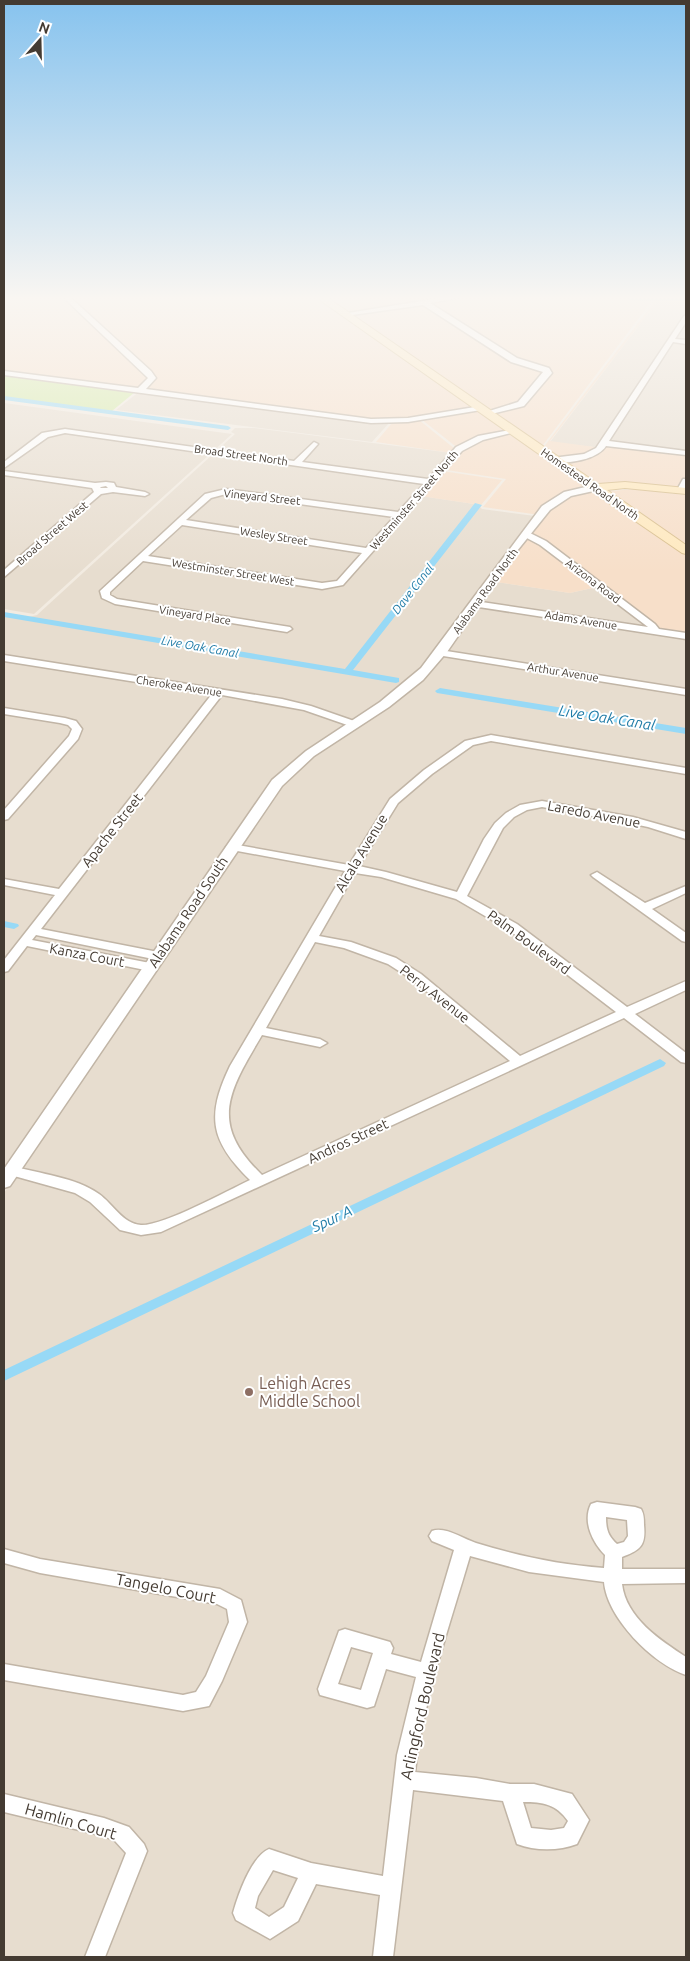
<svg xmlns="http://www.w3.org/2000/svg" width="690" height="1961" font-family="Ubuntu,sans-serif">
	<rect width="100%" height="100%" fill="#f2ebe1"/>
	<path fill="#e7ddcf" d="M660,298h26v154l-79,-10 -5,6 -52,-6z
		M140,391l250,31 -18,20 -256,-32z
		M4,403l228,31 -198,180 -30,-5z
		M235,428h19l198,25 -31,43 60,9 -1,2 2,2 53,7 -111,150 -37,31 -78,52 -28,23 -129,183 -148,217v-559l25,4 8,-2 198,-181 -4,-2z
		M496,582l74,11 27,-6 56,45 33,6v1319h-682v-764l277,-409 18,-18 95,-66 60,-60z"/>
	<path fill="#f7dfc9" d="M4,298h650l-114,151 60,43 34,-3 52,6v47l-8,2 8,6v86l-30,-5 -130,-97 14,-19 -57,-8 23,-28 -66,-10 19,-20 -38,-30 -31,3 -386,-49z
		M657,298h3l-110,143 52,7 5,-6 79,10v37l-30,-4 -60,1 -53,-38z
		M419,420l36,29 -3,4 -76,-11 16,-19z
		M442,471l60,9 -21,25 -61,-9z
		M528,537l12,7 57,43 -27,6 -74,-11z"/>
	<path fill="#d3eba5" d="M4,375l131,17 -23,19 -108,-14z"/>
	<g fill="none" stroke-linecap="round" stroke-linejoin="round">
		<path fill="#97d9f6" fill-rule="evenodd" d="M627,298h59v3l-56,-1z
			M4,396l224,30 3,2 -3,2 -224,-30z
			M475,503l7,2 -129,165 46,8v4l-3,1 -392,-66v-5l341,57z
			M440,688l246,40v6l-249,-41 -2,-2z
			M4,921l14,3 1,2 -5,3 -10,-2z
			M660,1059l6,4 -2,3 -660,315v-11z"/>
		<defs>
			<path id="minor" d="M64,298h7l80,73 5,7 -10,11 225,30 37,-1 73,-12 4,2 -4,2 -73,12 -37,1 -367,-48v-4l134,17 10,-10z
				M440,298h17l-27,5 87,55 32,10 3,5 -28,33 -37,9 -4,-2 35,-11 25,-30 -32,-10 -88,-57 -78,11 -3,-2z
				M686,315v7l-11,17 11,1v4l-13,-2 -64,99 77,10v4l-80,-9c-9,14 -38,18 -54,16v-4l32,-4 12,-6 88,-132z
				M65,429l229,32 20,-19 4,2 -16,18 126,17 28,-32 22,-11 37,-7 4,2 -36,9 -21,11 -119,134 -21,4 -179,-28 -33,31v3l7,4 173,28 2,2 -5,3 -172,-28 -13,-6 -2,-7 105,-97 21,-5 172,23 26,-28 -359,-51 -17,4 -44,31v-6l38,-29zM226,494l168,23 -28,31 -180,-28 25,-22zM182,525l180,28 -25,28 -15,2 -174,-27z
				M4,471l91,12 11,-1 8,1 2,4 29,5 4,2 -4,2 -32,-4 -12,2 -97,83v-7l90,-78 -2,-4 -88,-13zM106,486l2,2h-8l1,-1z
				M683,479h3v9l-2,4h-6l-1,-2z
				M526,531l20,10 109,83 4,5 27,4v6l-214,-33v-4l3,-1 173,26 -108,-82 -17,-9v-4z
				M440,650l246,39v6l-249,-40v-4z
				M4,655l278,44 29,7 46,16 1,2 -5,3 -49,-17 -82,-15 -181,234 117,23 6,4 -2,3 -4,1 -122,-25 -4,5 118,23 4,1 2,3 -2,3 -4,1 -123,-25 -19,25 -4,1v-12l51,-65 -51,-10v-6l55,10 153,-195 -208,-33z
				M4,708l61,10 11,3 6,8 -4,10 -70,80 -4,1v-10l65,-74 3,-7 -4,-4 -8,-2 -56,-9z
				M491,735l195,33v6l-195,-33 -18,4 -41,29 -34,29 -39,63 27,6 71,20 27,-53 11,-16 11,-10 14,-8 22,-4 91,16 53,15v7l-38,-12 -33,-7 -73,-13 -15,3 -13,7 -11,11 -36,68 50,28 110,83 59,-26v9l-51,24 51,39v10l-5,-1 -57,-44 -463,214 -20,3 -21,-5 -30,-28 -15,-9 -68,-19 -2,-3 2,-3 5,-2c28,8 63,11 87,28 13,9 24,30 42,31 22,1 86,-34 109,-45 -40,-39 -44,-64 -20,-114l115,-195 -113,-21 -6,-3 6,-3 117,21 41,-66 34,-29 41,-29zM355,873l26,4 75,22 53,31 107,82 -96,44 -99,-82 -25,-16 -45,-16 -32,-6zM315,942l29,6 44,16 25,16 97,81 -248,114c-54,-52 -33,-84 0,-140l58,12 7,-4 -7,-4 -54,-11z
				M597,872l48,31 41,-17v7l-34,16 34,24v9l-4,-1 -89,-64 -2,-2z
				M597,1502l38,5 6,2c3,5 3,10 3,16 2,20 -3,25 -22,32v12h64v14l-64,1c4,34 38,56 64,73v18c-33,-11 -79,-57 -82,-93l-75,-10 -59,-16c-20,68 -47,145 -55,216l61,6 34,6h24l38,10 17,26 -12,24c-18,7 -42,7 -60,0l-14,-43 -90,-11 -20,167h-20l7,-62 -64,-11 -18,37 -28,18 -34,-19 -3,-7c5,-18 18,-56 36,-64l42,14 72,13 14,-121 19,-78 -30,-8 -12,37 -7,2 -47,-13 -2,-6 21,-58 6,-2 45,13 3,6 -2,6 30,8 33,-112 -22,-9 -3,-5 3,-5c13,-5 31,8 44,12 42,13 84,22 128,25l1,-13c-12,-12 -23,-33 -14,-51zM606,1517l21,3 1,16 -4,6 -7,2c-9,-8 -11,-15 -11,-27zM351,1647l22,6 -12,37 -23,-6zM523,1802c20,0 33,2 45,19l-4,7 -13,2 -20,-2zM273,1870l25,8 -14,29 -15,10 -14,-9 3,-12z
				M4,1549l36,10 180,30 21,11 6,22 -25,59 -13,25 -26,5 -179,-31v-16l179,31 13,-3 10,-16 23,-54 -2,-13 -10,-5 -177,-31 -36,-10z
				M4,1794l100,24 25,9 15,17 3,7 -42,106h-20l41,-104 -11,-12 -11,-5 -100,-24z"/>
			<path id="tertiary" d="M594,485l4,1v4l-27,6 -21,14 -33,41 -70,101 -24,28 -34,27 -75,49 -32,30 -272,400 -6,2v-19l268,-389 34,-29 74,-49 41,-34 121,-162 22,-14z"/>
			<path id="secondary" d="M317,298h11l270,186 27,-2 61,6v6l-61,-6 -18,2 79,55v9l-4,-1 -92,-63z"/>
		</defs>
		<use href="#minor" stroke="#c1b5a6" stroke-width="3"/>
		<use href="#tertiary" stroke="#c1b5a6" stroke-width="3"/>
		<use href="#secondary" stroke="#d9bf8e" stroke-width="2"/>
		<use href="#minor" fill="#fff" fill-rule="evenodd"/>
		<use href="#tertiary" fill="#fff" fill-rule="evenodd"/>
		<use href="#secondary" fill="#ffe9bf" fill-rule="evenodd"/>
	</g>
	<linearGradient id="sky" x2="0" y2="1"><stop stop-color="#87c3ee"/><stop offset="0.52" stop-color="#f9f6f2"/><stop offset="1" stop-color="#f9f6f2" stop-opacity="0"/></linearGradient>
	<rect width="690" height="573" fill="url(#sky)"/>
	<circle fill="#8d6e63" stroke="#fff" stroke-width="2" cx="249" cy="1392" r="5"/>
	<g text-anchor="middle" stroke-width="4" stroke-linejoin="round" paint-order="stroke">
		<g font-size="11" fill="#443b32" stroke="#fff">
			<text transform="translate(241 455) rotate(8)" y="4">Broad Street North</text>
			<text transform="translate(590 484) rotate(35)" y="4">Homestead Road North</text>
			<text transform="translate(262 497) rotate(6)" y="4">Vineyard Street</text>
			<text transform="translate(414 500) rotate(-49)" y="4">Westminster Street North</text>
			<text transform="translate(52 533) rotate(-41)" y="4">Broad Street West</text>
			<text transform="translate(274 536) rotate(9)" y="4">Wesley Street</text>
			<text transform="translate(233 572) rotate(9)" y="4">Westminster Street West</text>
			<text transform="translate(593 581) rotate(37)" y="4">Arizona Road</text>
			<text transform="translate(485 591) rotate(-54)" y="4">Alabama Road North</text>
			<text transform="translate(195 615) rotate(9)" y="4">Vineyard Place</text>
			<text transform="translate(581 620) rotate(9)" y="4">Adams Avenue</text>
			<text transform="translate(563 672) rotate(9)" y="4">Arthur Avenue</text>
			<text transform="translate(179 686) rotate(9)" y="4">Cherokee Avenue</text>
		</g>
		<g font-size="12" font-style="italic" fill="#217ca7" stroke="#fff">
			<text transform="translate(413 589) rotate(-52)" y="4">Dave Canal</text>
			<text transform="translate(200 647) rotate(10)" y="4">Live Oak Canal</text>
		</g>
		<g font-size="14" fill="#443b32" stroke="#fff">
			<text transform="translate(594 814) rotate(11)" y="5">Laredo Avenue</text>
			<text transform="translate(112 830) rotate(-52)" y="5">Apache Street</text>
			<text transform="translate(361 853) rotate(-59)" y="5">Alcala Avenue</text>
			<text transform="translate(188 912) rotate(-56)" y="5">Alabama Road South</text>
			<text transform="translate(529 942) rotate(36)" y="5">Palm Boulevard</text>
			<text transform="translate(87 955) rotate(11)" y="5">Kanza Court</text>
			<text transform="translate(435 994) rotate(38)" y="5">Perry Avenue</text>
			<text transform="translate(348 1141) rotate(-25)" y="5">Andros Street</text>
		</g>
		<g font-size="15" font-style="italic" fill="#217ca7" stroke="#fff">
			<text transform="translate(607 718) rotate(9)" y="5">Live Oak Canal</text>
			<text transform="translate(332 1219) rotate(-25)" y="5">Spur A</text>
		</g>
		<g font-size="16" fill="#785e54" stroke="#fff" text-anchor="start">
			<text x="259" y="1389">Lehigh Acres<tspan x="259" dy="18">Middle School</tspan></text>
		</g>
		<g font-size="16" fill="#443b32" stroke="#fff">
			<text transform="translate(166 1588) rotate(11)" y="6">Tangelo Court</text>
			<text transform="translate(422 1706) rotate(-77)" y="6">Arlingford Boulevard</text>
			<text transform="translate(71 1821) rotate(16)" y="6">Hamlin Court</text>
		</g>
	</g>
	<rect width="690" height="1961" fill="none" stroke="#443b32" stroke-width="10"/>
	<g transform="translate(40 40) rotate(20)" stroke="#ffffff" stroke-width="4" paint-order="stroke">
	<path d="M0-4L9 19L0 12L-9 19Z" fill="#443b32"/>
	<text y="-8" font-size="14" font-weight="bold" text-anchor="middle" fill="#443b32">N</text>
	</g>
</svg>
